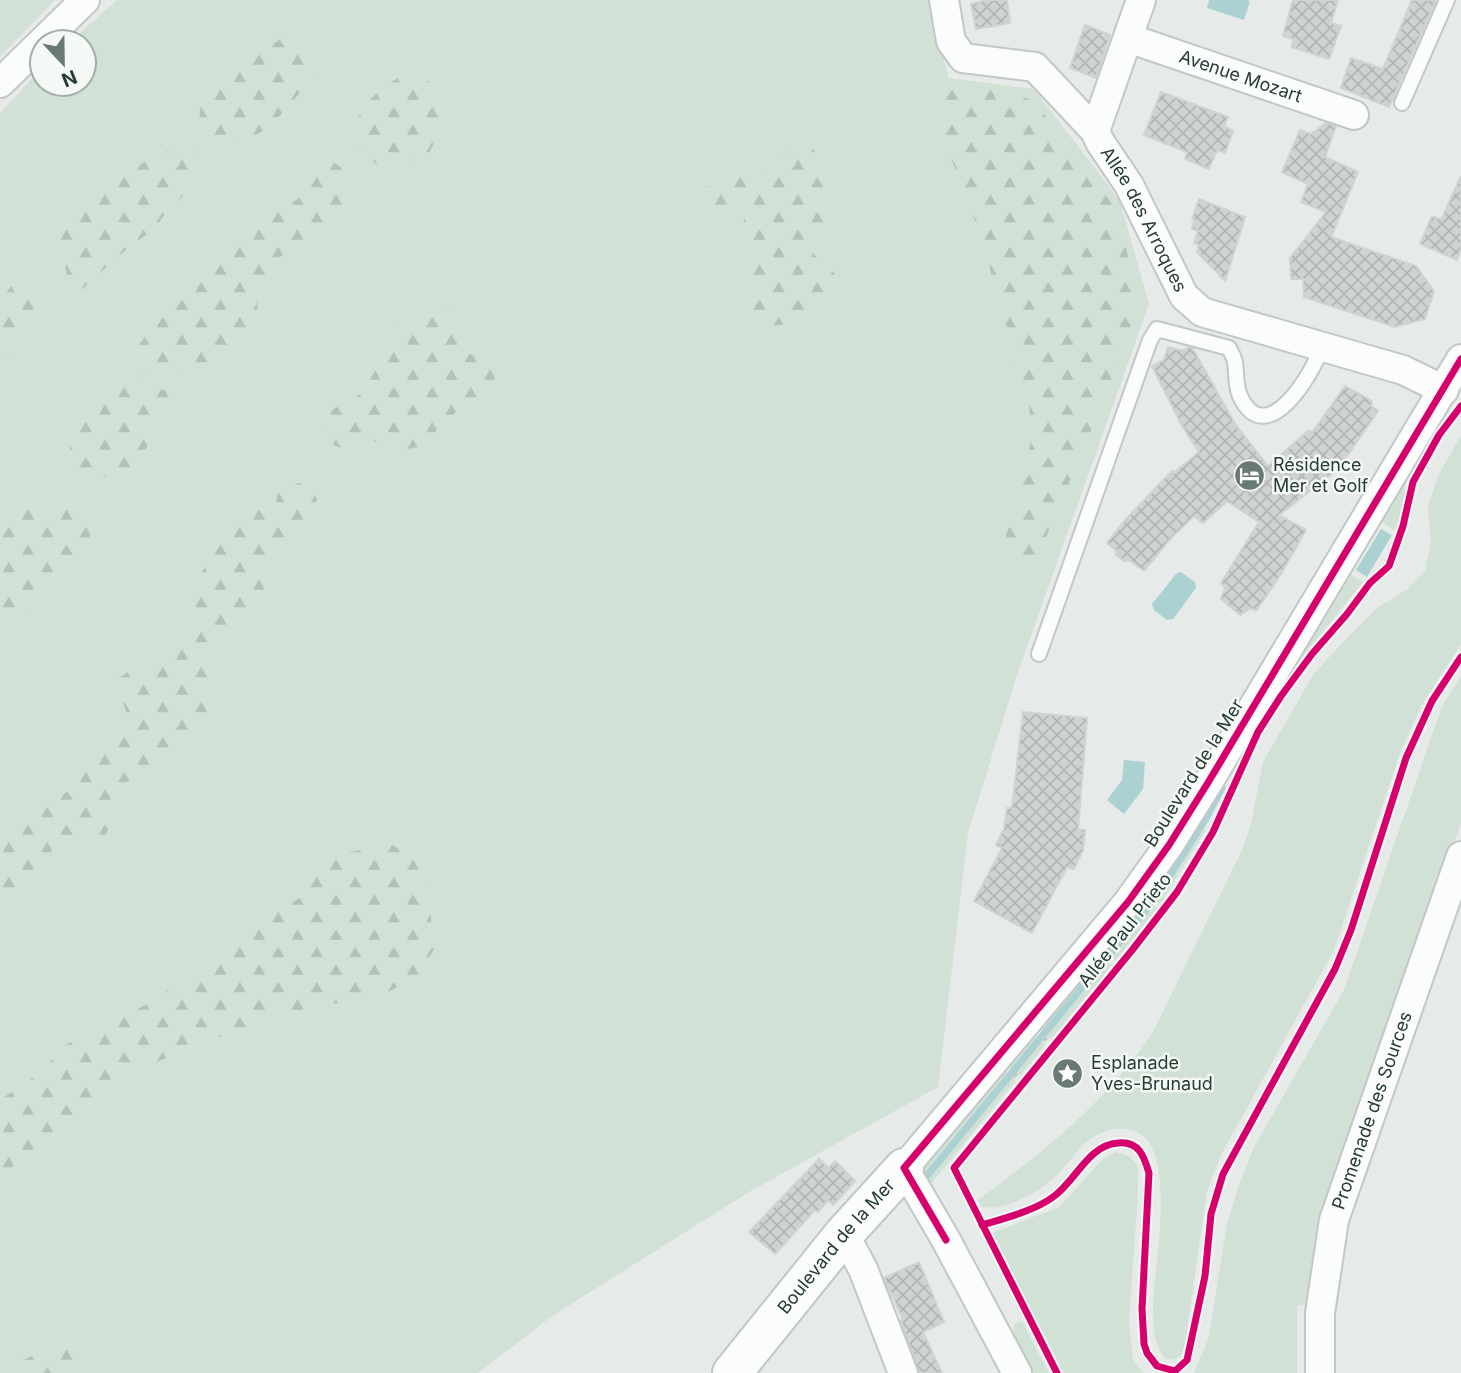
<svg xmlns="http://www.w3.org/2000/svg" width="1461" height="1373" font-family="Inter,sans-serif">
	<defs>
		<pattern id="forest-firs" width="22" height="20" patternUnits="userSpaceOnUse" patternTransform="scale(1.75)"><rect width="22" height="20" fill="#d1e1d5"/><path d="M5 1l3.5 6h-7zM16 11l3.5 6h-7z" fill="#b3c2b7"/></pattern>
		<pattern id="building-cross-hatch" width="8" height="8" patternUnits="userSpaceOnUse" patternTransform="scale(1.75)"><rect width="8" height="8" fill="#cfd3d1"/><path d="M0 0l8 8M0 8l8-8" fill="none" stroke="#b2b6b4"/></pattern>
	</defs>
	<rect width="100%" height="100%" fill="#e6eae8"/>
	<path fill="#d1e1d5" d="M0,0h55l-55,57z
		M117,0h810l22,78 85,11 86,112 29,103 -132,371 -49,158 -30,254 -189,105 -197,124 -74,57h-478v-1260l42,-45v16h42v-42h-14z
		M1461,436v208l-40,62 -21,47 -66,197 -112,203 -15,38 -22,154c-4,12 -7,16 -20,14 -12,-14 -12,-37 -12,-56 1,-37 27,-163 -22,-173 -13,-3 -25,-1 -36,6 -16,9 -24,25 -37,38 -17,17 -51,37 -76,33l-5,-6c66,-49 130,-99 176,-169l90,-184 8,-24 12,-62 50,-87 32,-35 32,-32 29,-18 19,-19 6,-28 -3,-37 11,-32z
		M1406,477l-1,25 -10,29 -15,-11z
		M1347,572l16,10 -82,101z
		M1461,677v146l-61,175 -88,306 -15,1v68h-103l14,-33 19,-116 12,-39 15,-38 90,-157 98,-284z
		M1195,823l11,7 -46,74 -12,-11z
		M1145,899l12,9 -41,52 -13,-11z
		M1099,954l13,11 -61,74 -13,-11z
		M1032,1035l13,10 -25,31 -13,-11z
		M1003,1069l13,11 -87,106 -8,-16z
		M1116,1152l13,4 9,10v28l-9,127 4,39 11,13h-80l-72,-140 67,-26 44,-48z
		M1022,1321l27,52h-16l-21,-40 3,-10z"/>
	<path fill="url(#forest-firs)" d="M282,38c16,5 37,16 32,37 -1,6 -9,11 -13,16 -20,26 -53,62 -89,53l-12,-25 -1,-20 22,-23z
		M401,76c7,1 16,1 22,3 35,13 17,53 5,76l-42,15 -22,-14 -13,-23c14,-31 21,-39 50,-57z
		M968,86l31,2 34,13 39,47 43,60 14,52 7,43 -8,36 -18,47 -75,177 -9,3 -14,-7 -6,-24 19,-59 6,-38 -2,-39 -13,-33 -6,-33 -14,-31 -9,-50 -33,-87 -18,-30 12,-47z
		M793,145l20,3c15,33 20,46 15,82l-15,13 1,12 13,8 14,21 -13,21 -27,10 -11,9 -20,2 -12,-10 -9,-14v-39l-6,-52 -4,-4h-19l-16,6 -2,-22c21,-22 28,-20 58,-16l15,-16z
		M180,147l18,5 8,13 -11,20 -29,27 -11,17 -25,17 -49,44 -12,-5 -9,-44 3,-18 88,-66z
		M331,161l13,8 2,31 -9,17 -57,40 -22,35 -1,24c-15,15 -39,43 -58,51 -13,4 -26,5 -39,5 -14,1 -25,-1 -31,-16 43,-52 90,-100 134,-150 11,-1 30,0 37,-9 13,-15 5,-29 31,-36z
		M15,281l12,3 9,18 4,18 -40,41v-60z
		M433,309l19,1 9,13 4,28 12,7 15,3 5,8 -6,22c-21,8 -38,22 -54,39 -4,4 -7,10 -11,13 -15,11 -38,3 -54,-2 -5,2 -11,6 -16,7 -20,5 -40,-12 -35,-33 11,-7 30,-12 39,-21 21,-23 24,-61 52,-78 5,-4 14,-5 21,-7z
		M130,378l24,4 8,8 13,-2 11,5 -24,26 -25,46 -26,11 -28,1 -12,-10 -1,-18 3,-27 34,-39z
		M298,483l10,3 9,13 -5,24 -12,13 -34,26 -3,34 -12,18 -40,17 -5,17 -1,21 8,16 1,17 -51,65 -41,17 -11,15c1,14 3,39 -18,42 -6,1 -15,-4 -22,-5l-18,9c-3,10 -5,23 -10,32 -7,14 -28,22 -43,22v-59l9,-10 16,-4 9,-15 4,-16 12,-3 12,2 12,-4 29,-45 19,-15 5,-16 -12,-33c21,-18 53,-20 69,-41 15,-18 9,-31 12,-52 4,-23 39,-65 59,-76 7,-4 13,-3 20,-6l3,-13z
		M75,501l12,10 10,14 -23,36 -23,26 -15,25 -24,10 -12,-4v-103l21,-10 19,6z
		M393,845l22,16 13,27 6,61 -14,26 -34,18 -112,23 -156,61 -109,93 -9,3v-73l40,-27 25,-28 86,-43 88,-59 31,-29 32,-17 16,-23 25,-21z
		M63,1342l17,5 4,14 -10,12h-61l10,-13z"/>
	<path fill="#acd1d3" d="M1209,0h36l5,1 -6,19 -37,-12z
		M1381,529l11,6 -25,42 -11,-7z
		M1181,572l14,10 1,6 -23,31 -6,1 -13,-10 -2,-6 24,-30z
		M1124,760l21,2 -2,27 -19,25 -17,-14 15,-20z"/>
	<g fill="none" stroke-linecap="round" stroke-linejoin="round">
		<path stroke="#acd1d3" stroke-width="7" d="M926,1177l229,-278 50,-79 17,-32"/>
	</g>
	<path fill="url(#building-cross-hatch)" stroke="#cfd3d1" stroke-width="2" d="M988,0h19l3,23 -34,6 -5,-25z
		M1293,0h45l-7,23 10,3 -12,33 -37,-12 1,-8 -10,-3z
		M1412,0h24l-47,107 -48,-19 10,-30 32,11z
		M1085,25l25,10 -14,43 -26,-10z
		M1161,92l67,25 -4,9 9,5 -8,22 -8,-3 -8,19 -24,-10 2,-7 -43,-17z
		M1326,123l10,3 -11,31 33,15 -27,65 85,29 18,25 -9,28 -30,8 -91,-30 -1,-18h-12l-1,-21 36,-46 -25,-10 7,-18 -26,-12 18,-42 11,4z
		M1461,176v73l-4,11 -37,-16 12,-28 9,4z
		M1199,199l46,18 -20,64 -28,-29 2,-7 -5,-2 4,-12 -6,-2 3,-9 -3,-1z
		M1168,347l14,4 7,-4 4,2 42,75 33,42 41,-36 3,3 33,-47 27,15 -1,5 7,5 -40,58 -59,46 27,15 -25,44 -25,37 -5,-3 -11,7 -19,-16 4,-12 -4,-4 38,-61 -32,-21 -24,22 -9,-7 -24,23 -26,32 -15,-11 -5,1 -8,-6v-5l-9,-7 20,-25 45,-47 2,2 25,-21 -18,-28 -29,-58 12,-6z
		M1023,712l64,6 -9,111 7,1 -2,20 -9,19 -7,-2 -35,66 -58,-32 28,-53 -6,-3 8,-16 3,-21h5z
		M819,1159l10,9 6,-7 20,20 -22,24 -5,-5 -10,12 -3,-2 -40,44 -26,-22z
		M919,1262l25,60 -21,10 19,41h-23l-18,-53 2,-1 -19,-41z"/>
	<g fill="none" stroke-linecap="round" stroke-linejoin="round">
		<defs>
			<path id="lane" d="M1402,103l45,-103
				M1039,654l111,-314 7,-11 72,19c2,5 6,10 6,15 2,11 0,22 5,33 26,56 73,-22 82,-50"/>
			<g id="street">
				<path id="s1" d="M944,0l7,41 12,17 72,9 60,64 5,11 29,43 55,111 18,16 201,58 41,20"/>
				<path id="s2" d="M1128,38l226,77"/>
				<path d="M0,83l85,-83"/>
				<path d="M1095,131l46,-131"/>
				<path d="M844,1234l19,35 40,104"/>
				<path d="M1017,1373l-71,-133 -42,-72 224,-266 41,-57 40,-64 252,-422"/>
				<path id="s3" d="M1320,1373v-60l14,-93 127,-364"/>
			</g>
			<g id="secondary">
				<path id="s4" d="M732,1373l112,-139 60,-66"/>
			</g>
		</defs>
		<use href="#lane" stroke="#c3c7c5" stroke-width="18"/>
		<use href="#street" stroke="#c3c7c5" stroke-width="32"/>
		<use href="#secondary" stroke="#c2c7c5" stroke-width="42"/>
		<path stroke="#c3cac6" stroke-width="4.5" stroke-dasharray="3.5 5" stroke-linecap="butt" d="M1044,1038l9,8
			M1014,1074l10,8
			M982,1225l29,57"/>
		<use href="#lane" stroke="#fbfcfc" stroke-width="14"/>
		<use href="#street" stroke="#fbfcfc" stroke-width="28"/>
		<use href="#secondary" stroke="#fbfcfc" stroke-width="38"/>
		<defs>
			<path id="cycleway" d="M982,1225c23,-7 52,-14 71,-28 23,-16 35,-52 65,-54 21,-2 26,13 31,30l-7,136 2,35 3,9 10,13 18,5 12,-11 18,-84 6,-62 12,-40 112,-205 16,-39 55,-172 26,-57 29,-44
				M946,1240l-42,-72 224,-266 41,-57 40,-64 252,-422
				M1057,1373l-103,-205 179,-219 44,-57 36,-60 45,-100 23,-36 31,-42 35,-40 23,-31 19,-17 14,-40 10,-44 26,-47 22,-29"/>
		</defs>
		<use href="#cycleway" stroke="#f5f9f6" stroke-width="11"/>
		<use href="#cycleway" stroke="#d6006c" stroke-width="7"/>
	</g>
	<defs>
		<symbol id="hotel-disc" viewBox="-11 -11 22 22"><circle r="9.5" fill="#697973" stroke="#f5f9f6"/><path d="M-6-4.5h1.5V1H6V5H4.5V3h-9V5H-6ZM-4 0a1.8 1.8 0 1 1 3.6 0ZM.5 0V-2.5h3Q6-2.5 6 0Z" fill="#fff"/></symbol>
		<symbol id="sight-disc" viewBox="-11 -11 22 22"><circle r="9.5" fill="#697973" stroke="#f5f9f6"/><path d="M0-6L1.8-2.2L6-1.7L2.9 1.2L3.7 5.4L0 3.3L-3.7 5.4L-2.9 1.2L-6-1.7L-1.8-2.2Z" fill="#fff"/></symbol>
	</defs>
	<g fill-rule="evenodd">
		<use href="#hotel-disc" x="1232" y="458" width="35" height="35"/>
		<use href="#sight-disc" x="1050" y="1056" width="35" height="35"/>
	</g>
	<g text-anchor="middle" stroke-width="5" stroke-linejoin="round" paint-order="stroke">
		<g font-size="18" fill="#263c34" stroke="#f5f9f6">
			<text dy="6" stroke="none"><textPath href="#s2" startOffset="119">Avenue Mozart</textPath></text>
			<text dy="6" stroke="none"><textPath href="#s1" startOffset="324">Allée des Arroques</textPath></text>
			<text transform="translate(1194 773) rotate(-58)" y="6">Boulevard de la Mer</text>
			<text transform="translate(1125 930) rotate(-52)" y="6">Allée Paul Prieto</text>
			<text dy="6" stroke="none"><textPath href="#s3" startOffset="270">Promenade des Sources</textPath></text>
			<text dy="6" stroke="none"><textPath href="#s4" startOffset="164">Boulevard de la Mer</textPath></text>
		</g>
		<g font-size="18" fill="#263c34" stroke="#f5f9f6" text-anchor="start">
			<text x="1273" y="471">Résidence<tspan x="1273" dy="21">Mer et Golf</tspan></text>
			<text x="1091" y="1069">Esplanade<tspan x="1091" dy="21">Yves-Brunaud</tspan></text>
		</g>
	</g>
	<g transform="translate(63 63) rotate(158)"><circle r="33" fill="#f5f9f6" stroke="#a2ada8" stroke-width="2"/>
	<path d="M0-5L12 26L0 18L-12 26Z" fill="#697973"/>
	<text y="-10" font-size="19" font-weight="bold" text-anchor="middle" fill="#263c34">N</text>
	</g>
</svg>
